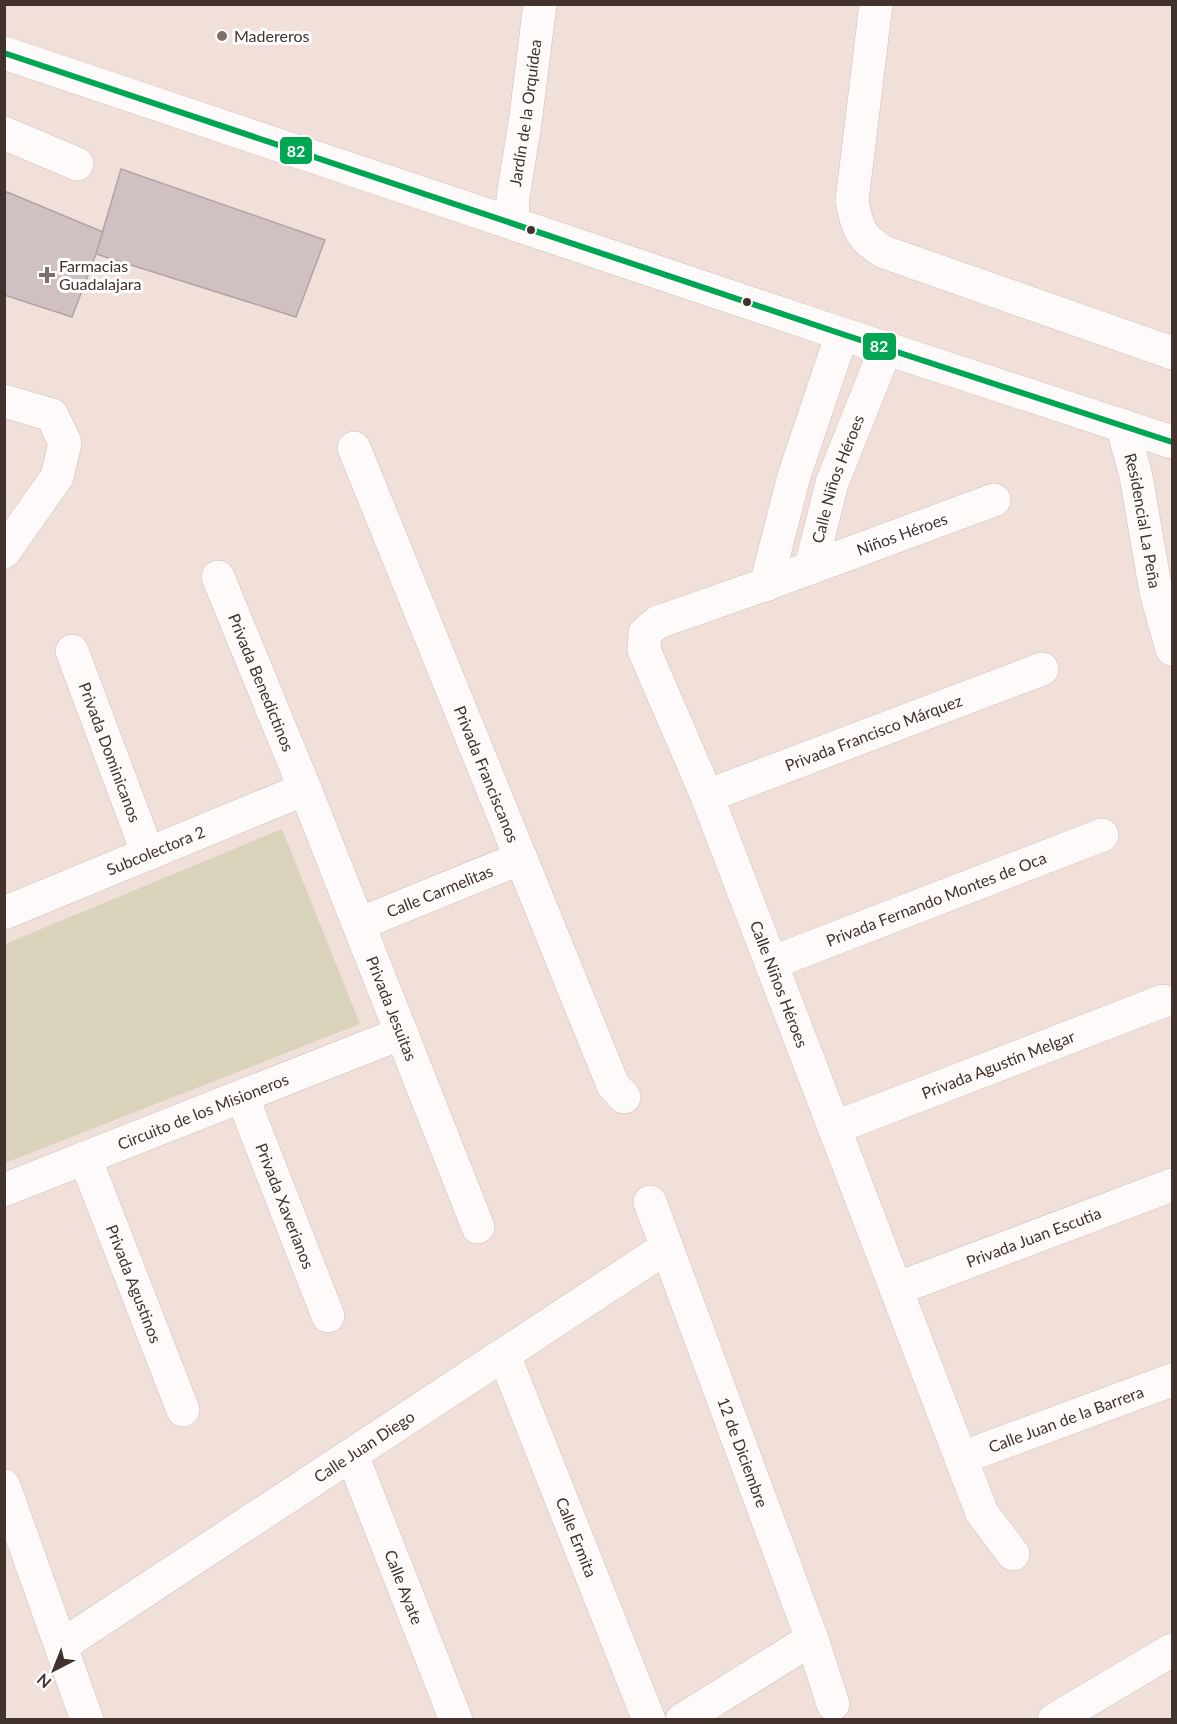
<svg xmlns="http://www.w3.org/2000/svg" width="1177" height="1724" font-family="Lato,sans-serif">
	<rect width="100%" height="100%" fill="#f1e0da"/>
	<path fill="#dad3bc" d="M282,829l78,195 -355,139v-219z"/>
	<path fill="#d0c0c1" stroke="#b2a4a4" stroke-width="1.5" d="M121,169l204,71 -29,77 -200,-63z
		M7,192l96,40 -7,22 -24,63 -68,-22v-102z"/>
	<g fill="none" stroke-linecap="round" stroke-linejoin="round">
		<defs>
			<g id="minor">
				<path d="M876,4l-24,197c5,26 8,37 32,51l288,101"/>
				<path d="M4,53l838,281 330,108"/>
				<path d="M4,133l73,31"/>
				<path id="s1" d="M512,222l1,-25 12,-74 15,-119"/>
				<path d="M4,401l48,14 13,28 -8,34 -53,75"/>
				<path id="s2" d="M1122,425l14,51 20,116 16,57"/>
				<path id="s3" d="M354,448l259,637 11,12"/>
				<path id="s4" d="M994,500c-112,41 -223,84 -336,122l-13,11 -1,17 63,146 275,717 31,41"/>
				<path id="s5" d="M811,567l21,-84 54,-135"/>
				<path id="s6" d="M218,577l87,212 173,438"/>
				<path d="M766,585l28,-109 48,-142"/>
				<path id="s7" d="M72,651l76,203"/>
				<path id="s8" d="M707,796l335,-127"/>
				<path id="s9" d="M4,913l301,-124"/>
				<path id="s10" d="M359,924l162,-66"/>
				<path id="s11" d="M771,963l331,-128"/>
				<path id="s12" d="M242,1096l86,220"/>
				<path id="s13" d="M834,1128l329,-127"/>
				<path id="s14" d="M85,1158l98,252"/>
				<path id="s15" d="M4,1190l398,-157"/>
				<path id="s16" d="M650,1202l162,437 21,65"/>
				<path id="s17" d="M896,1289l276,-104"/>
				<path id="s18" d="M504,1355l145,365"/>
				<path id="s19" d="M352,1455l104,265"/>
				<path id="s20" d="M961,1458l211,-78"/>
				<path d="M4,1486l83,234"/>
				<path id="s21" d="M61,1646l606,-399"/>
				<path d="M682,1720l130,-81"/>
				<path d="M1054,1720l118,-70"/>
			</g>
		</defs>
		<use href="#minor" stroke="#cdbeba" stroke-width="34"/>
		<use href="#minor" stroke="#fdfaf9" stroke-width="33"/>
		<defs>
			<path id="bus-1" d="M4,53l838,281 330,108"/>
		</defs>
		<use href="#bus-1" stroke="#fff" stroke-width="10"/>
		<use href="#bus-1" stroke="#00a651" stroke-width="6"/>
	</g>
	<g fill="#7f6f6a" stroke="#fff" stroke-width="2">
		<circle cx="222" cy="36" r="6"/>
		<path d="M44 266h6v6h6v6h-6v6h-6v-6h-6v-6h6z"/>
	</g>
	<g fill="#42322d" stroke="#fff" stroke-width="2">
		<circle cx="531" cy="230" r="5"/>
		<circle cx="747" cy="302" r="5"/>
	</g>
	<g text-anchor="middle" stroke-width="6" stroke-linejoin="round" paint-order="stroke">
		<g font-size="16" fill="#42322d" stroke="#fff" text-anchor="start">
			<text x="234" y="42">Madereros</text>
			<text x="59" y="272">Farmacias<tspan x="59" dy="18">Guadalajara</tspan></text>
		</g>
		<g font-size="16" fill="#42322d" stroke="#fff">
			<text dy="6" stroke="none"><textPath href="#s1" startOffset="110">Jardín de la Orquídea</textPath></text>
			<text dy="6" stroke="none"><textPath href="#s5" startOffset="92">Calle Niños Héroes</textPath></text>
			<text dy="6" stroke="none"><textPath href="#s2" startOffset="98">Residencial La Peña</textPath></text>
			<text transform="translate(902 534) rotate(-20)" y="6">Niños Héroes</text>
			<text dy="6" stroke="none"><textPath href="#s6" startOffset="114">Privada Benedictinos</textPath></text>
			<text dy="6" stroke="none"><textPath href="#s8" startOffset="178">Privada Francisco Márquez</textPath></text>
			<text dy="6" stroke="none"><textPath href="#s7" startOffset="108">Privada Dominicanos</textPath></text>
			<text dy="6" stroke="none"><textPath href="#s3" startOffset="352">Privada Franciscanos</textPath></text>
			<text dy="6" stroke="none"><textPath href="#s9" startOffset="164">Subcolectora 2</textPath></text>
			<text dy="6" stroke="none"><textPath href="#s10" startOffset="87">Calle Carmelitas</textPath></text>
			<text dy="6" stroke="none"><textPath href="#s11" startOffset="177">Privada Fernando Montes de Oca</textPath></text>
			<text dy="6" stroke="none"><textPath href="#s4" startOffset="752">Calle Niños Héroes</textPath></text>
			<text dy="6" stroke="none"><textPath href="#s6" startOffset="465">Privada Jesuitas</textPath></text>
			<text dy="6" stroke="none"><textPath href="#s13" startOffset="176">Privada Agustín Melgar</textPath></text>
			<text dy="6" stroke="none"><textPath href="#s15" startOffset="214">Circuito de los Misioneros</textPath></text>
			<text dy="6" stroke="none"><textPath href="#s12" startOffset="118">Privada Xaverianos</textPath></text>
			<text dy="6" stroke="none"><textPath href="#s17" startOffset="147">Privada Juan Escutia</textPath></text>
			<text dy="6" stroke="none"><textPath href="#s14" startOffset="135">Privada Agustinos</textPath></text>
			<text dy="6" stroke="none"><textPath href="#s20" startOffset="112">Calle Juan de la Barrera</textPath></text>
			<text dy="6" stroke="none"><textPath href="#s21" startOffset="363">Calle Juan Diego</textPath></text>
			<text dy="6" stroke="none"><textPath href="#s16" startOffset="267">12 de Diciembre</textPath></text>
			<text dy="6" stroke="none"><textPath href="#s18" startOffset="196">Calle Ermita</textPath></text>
			<text dy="6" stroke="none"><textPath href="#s19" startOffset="142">Calle Ayate</textPath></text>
		</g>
	</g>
	<g stroke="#fff" stroke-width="2">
		<rect x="279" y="136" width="34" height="29" rx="6" fill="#00a651"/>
		<rect x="862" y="332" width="35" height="29" rx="6" fill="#00a651"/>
	</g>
	<g font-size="16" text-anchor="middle" font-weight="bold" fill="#fff">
		<text x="296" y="157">82</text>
		<text x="879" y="352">82</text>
	</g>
	<rect width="1177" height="1724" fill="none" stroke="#42322d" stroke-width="12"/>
	<g transform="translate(54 1670) rotate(222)" stroke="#ffffff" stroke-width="4.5" paint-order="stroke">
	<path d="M0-4.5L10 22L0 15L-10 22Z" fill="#42322d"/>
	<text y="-9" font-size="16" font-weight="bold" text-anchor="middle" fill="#42322d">N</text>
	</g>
</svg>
